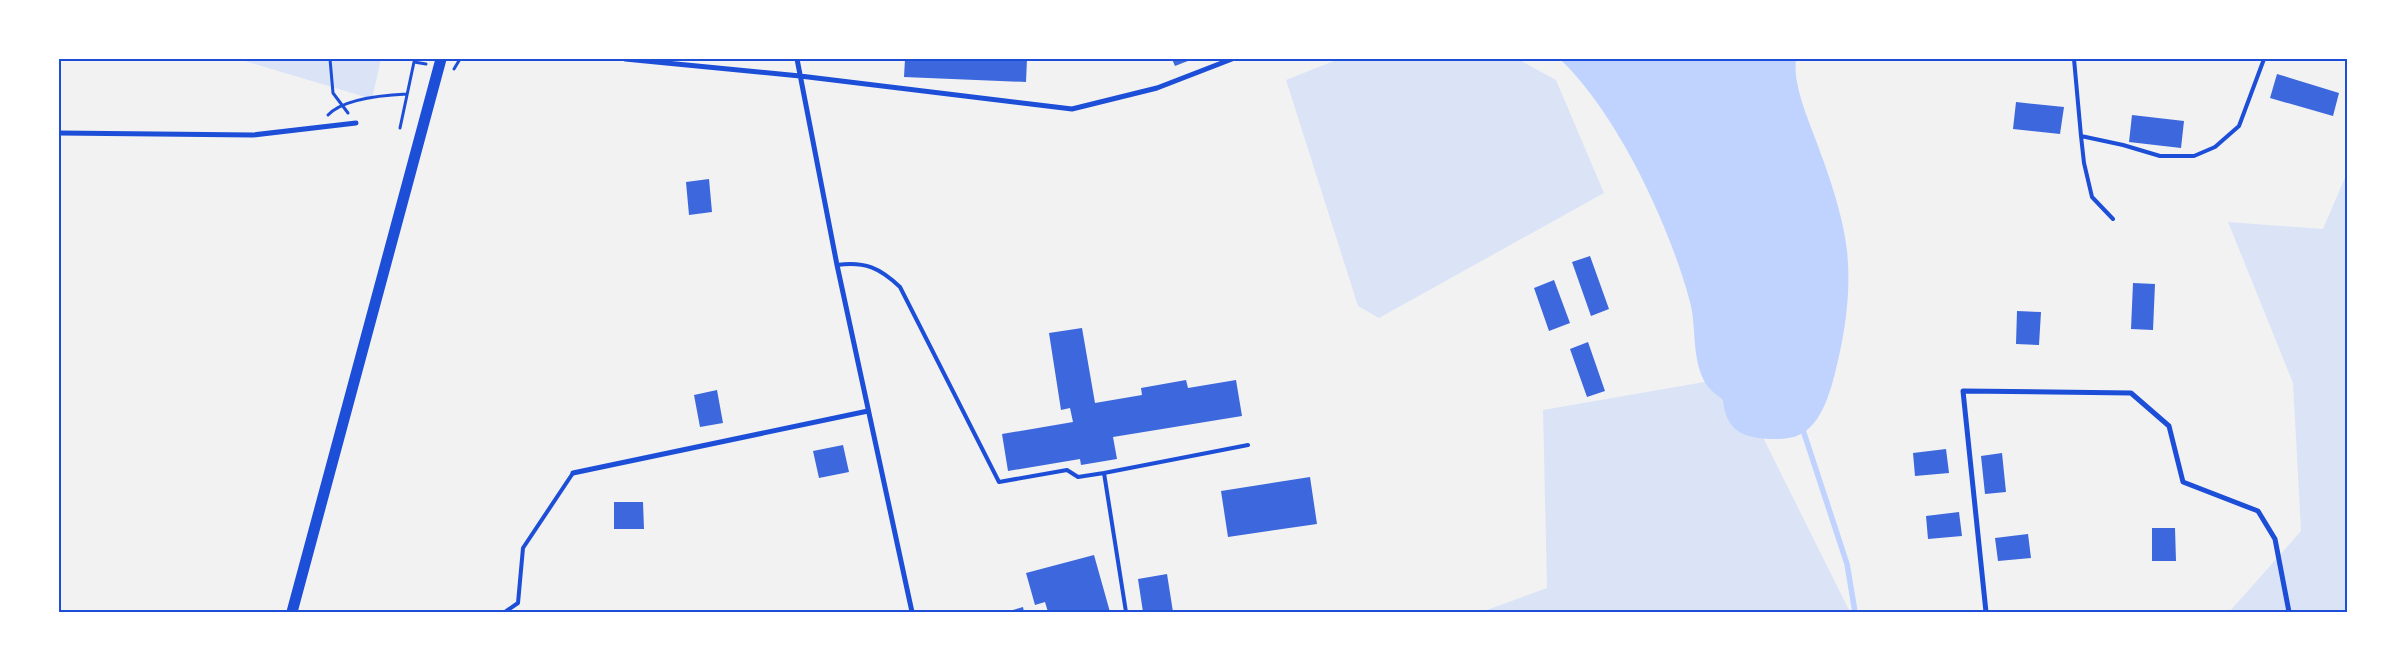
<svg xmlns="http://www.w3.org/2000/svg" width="2406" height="671" font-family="'Noto Sans',sans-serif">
	<rect width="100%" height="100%" fill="#f2f2f2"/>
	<path fill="#dbe4f7" d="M238,59h143l-9,40z
		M1339,59h183l1,3 33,18 48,113 -225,125 -21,-12 -72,-226z
		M2347,173v439h-118l72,-81 -8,-148 -65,-161 95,7z
		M1733,377l117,235h-369l66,-24 -4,-178z"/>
	<path fill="#bfd3fe" d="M1560,59h236c-4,29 17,70 26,98 9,24 19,56 23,80 8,45 1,93 -10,136 -5,20 -14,51 -34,61 -10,5 -19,5 -30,5 -28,-1 -45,-8 -48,-39 -6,-5 -13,-10 -17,-16 -15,-25 -9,-55 -16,-82 -20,-76 -73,-189 -130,-243z"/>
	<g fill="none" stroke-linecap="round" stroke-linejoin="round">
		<path stroke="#bfd3fe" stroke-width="5.5" d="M1802,427l45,137 8,48"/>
	</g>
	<path fill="#3d67dc" d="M905,59h122l-1,23 -122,-5z
		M1172,59h21l-18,7z
		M2277,74l62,19 -6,23 -63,-18z
		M2016,102l48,5 -4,27 -47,-5z
		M2132,115l52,6 -3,27 -52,-6z
		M709,179l3,33 -23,3 -3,-33z
		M1590,256l19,53 -18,7 -19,-54z
		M1554,280l16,43 -21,8 -15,-43z
		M2133,283l22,1 -2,46 -22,-1z
		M2017,311l24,1 -2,33 -23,-1z
		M1082,328l13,75 47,-8 -1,-7 45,-8 2,8 48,-8 6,36 -129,21 4,22 -36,6 -1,-6 -72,12 -6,-37 71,-12 -3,-14 -9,2 -12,-77z
		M1588,342l17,49 -18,6 -17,-48z
		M717,390l6,33 -23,4 -6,-32z
		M843,445l6,27 -30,6 -6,-27z
		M1946,449l3,24 -34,3 -2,-23z
		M2002,453l4,39 -21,2 -4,-38z
		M1310,477l7,47 -89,13 -7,-46z
		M614,502h29l1,27h-30z
		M1959,512l3,24 -34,3 -2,-23z
		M2152,528h23l1,33h-24z
		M2028,534l3,24 -33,3 -3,-23z
		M1094,555l16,57h-62l-3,-10 -10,3 -9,-32z
		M1167,574l6,38h-30l-5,-33z
		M1023,607l1,5h-18z"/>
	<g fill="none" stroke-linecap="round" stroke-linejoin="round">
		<path stroke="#1d4ed8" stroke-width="3" d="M330,59l3,34 15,20
			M454,69l6,-10
			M328,115c16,-17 57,-20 79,-21
			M400,128l14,-66 12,2"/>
		<path stroke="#1d4ed8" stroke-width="4" d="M2074,59l7,77 42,9 37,11h34l21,-9 24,-21 25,-67
			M2081,136l3,27 8,34 21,22
			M837,265c28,-4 43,3 63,22l99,195 68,-12 11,7 26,-4
			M505,612l13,-9 5,-55 50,-75
			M1126,612l-22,-139 144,-28"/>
		<path stroke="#1d4ed8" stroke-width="5" d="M625,59l175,17 272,33 85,-21 75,-29
			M797,59l40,206 75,347
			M59,133l194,2 103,-12
			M573,473l295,-62
			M1986,612l-23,-221 168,2 38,33 14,56 75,29 17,28 14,73"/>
		<path stroke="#1d4ed8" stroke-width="11" d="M292,612l149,-553"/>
	</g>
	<rect width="2406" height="671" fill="none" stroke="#ffffff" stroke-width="120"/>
	<rect x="60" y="60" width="2286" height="551" fill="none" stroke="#1d4ed8" stroke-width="2"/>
</svg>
